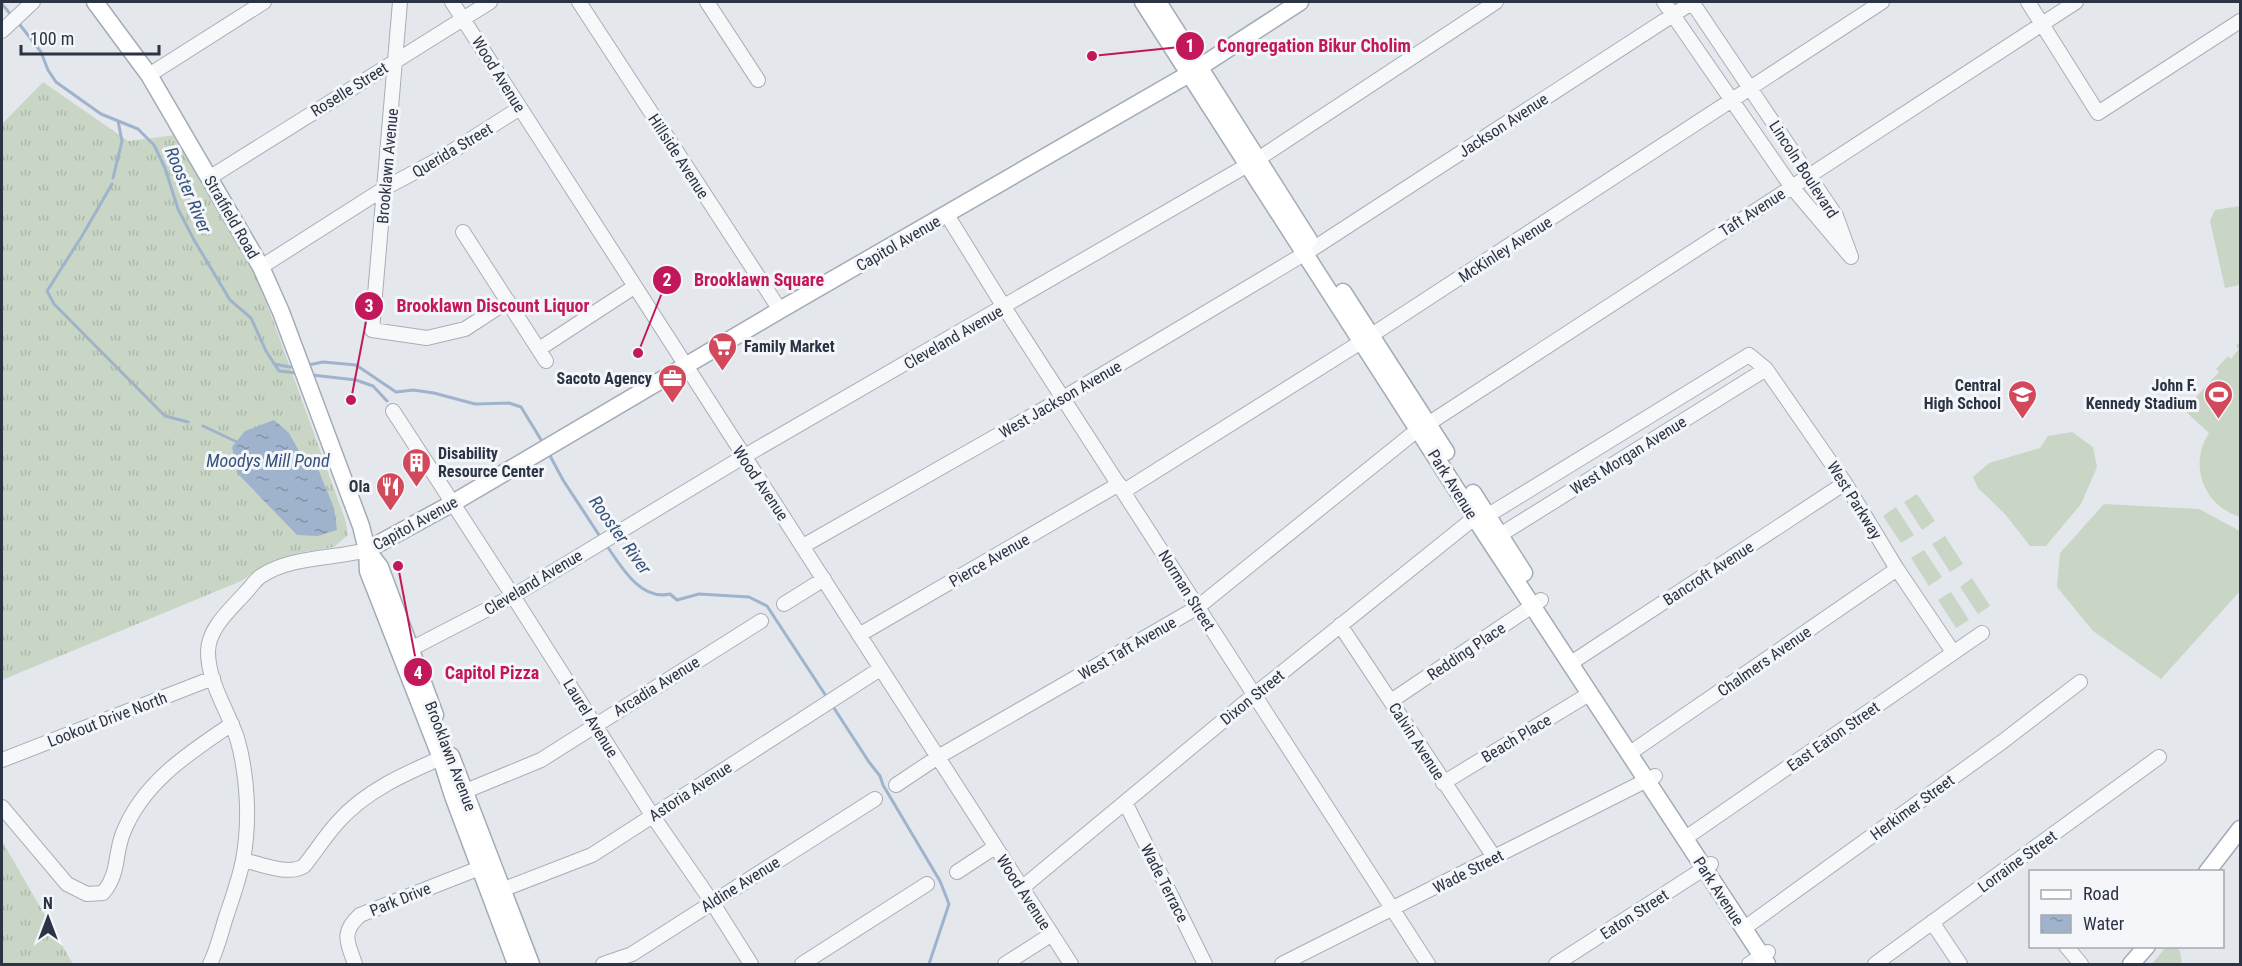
<svg xmlns="http://www.w3.org/2000/svg" width="2242" height="966" font-family="'Roboto Condensed',sans-serif">
	<defs>
		<pattern id="grass-tufts" width="24" height="20" patternUnits="userSpaceOnUse" patternTransform="scale(1.5)"><rect width="24" height="20" fill="#c9d6c5"/><path d="M3 7l-1-3M5 7V3M7 7l1-3M15 17l-1-3M17 17v-4M19 17l1-3" fill="none" stroke="#adb8ab"/></pattern>
		<pattern id="water-ripples" width="26" height="14" patternUnits="userSpaceOnUse" patternTransform="scale(1.5)"><rect width="26" height="14" fill="#9fb4cc"/><path d="M2 4q2-2 4 0t4 0M15 11q2-2 4 0t4 0" fill="none" stroke="#8293a7"/></pattern>
	</defs>
	<rect width="100%" height="100%" fill="#e4e7ec"/>
	<path fill="url(#grass-tufts)" d="M43,82l85,59 48,-6 78,133 91,251 3,16 -14,12 -36,6 -35,13 -22,15 -239,99v-556z
		M2,841l71,123h-71z
		M2166,947h10l4,4 2,13h-30z"/>
	<path fill="#c9d6c5" d="M2240,206v79l-15,3 -15,-67 5,-11z
		M2240,342v175c-36,-11 -52,-52 -31,-84l-25,-23 35,-38 -3,-3 12,-13 3,3 8,-10 -3,-3z
		M2072,432l21,15 4,20 -16,37 -35,42h-16l-25,-32 -27,-26 -5,-11 16,-14 51,-15 8,-12z
		M1917,494l18,27 -13,9 -18,-28z
		M2104,504l95,5 41,22v60l-79,88 -68,-48 -36,-44 3,-34z
		M1896,507l18,28 -13,8 -18,-27z
		M1945,536l18,28 -13,8 -18,-28z
		M1924,550l18,27 -13,9 -18,-28z
		M1972,578l18,28 -12,8 -18,-27z
		M1951,592l18,28 -13,8 -18,-28z"/>
	<path fill="url(#water-ripples)" d="M274,420l15,13 10,18 15,8 20,49 3,22 -19,6 -21,-1 -59,-61 -6,-27 13,-16z"/>
	<g fill="none" stroke-linecap="round" stroke-linejoin="round">
		<path stroke="#9fb4cc" stroke-width="3" d="M2,4l10,12
			M17,21l24,31 7,18 8,12 45,32 37,15 16,16 11,23 13,41 16,31 36,60 21,18 15,33 13,20 18,2
			M113,178l9,-37 -4,-20
			M112,184l-30,52 -35,55 7,13 111,112 23,6
			M274,364l16,3h6
			M308,365l15,-3 33,3 40,27 17,-2 21,3 41,11 34,-1 12,4 22,36
			M312,375l44,5 17,6 14,15
			M203,426l34,16
			M548,452l15,28 38,58
			M605,543c15,22 35,58 65,51l7,6 22,-6 50,3 18,9 61,93
			M832,705l37,57 11,14 3,9 57,96 9,23 -20,60"/>
		<defs>
			<path id="minor" d="M400,2l-28,328 55,8 38,-9 43,-28
				M452,2l619,962
				M579,2l201,308
				M707,2l51,78
				M1664,2l127,184 60,71 -15,-41 -144,-214
				M2028,2l70,111 142,-92
				M2,31l31,-29
				M149,75l115,-73
				M209,178l281,-176
				M947,215l57,92 424,657
				M463,232l83,129
				M261,267l124,-79 58,-31 77,-49
				M539,349l95,-62
				M393,411l120,185 139,219 60,87 39,62
				M1124,491l237,-149 521,-340
				M1492,540l274,-171
				M803,546l260,-148 251,-150 379,-246
				M784,604l40,-25
				M1340,625l154,232
				M859,635l260,-151
				M403,653l110,-57 230,-139 515,-298 238,-157
				M1571,663l274,-180
				M1391,701l150,-101
				M1630,753l267,-184
				M2,760l211,-82
				M1443,783l146,-89
				M896,785l42,-28 260,-150 213,-172 665,-433
				M456,795l85,-35 220,-139
				M1125,802l80,162
				M2,807l65,77 20,10 16,-1c17,-21 11,-37 20,-60 20,-51 66,-80 109,-109
				M1684,839l298,-206
				M243,860c18,4 45,16 61,6 12,-15 22,-31 34,-44 29,-33 71,-50 110,-67
				M957,872l38,-25
				M1023,887l231,-192 214,-172 27,-12 254,-156 17,14 79,114 52,86 56,83
				M494,893l98,-38 288,-186
				M1932,922l28,42
				M1743,929l259,-187 78,-60
				M2066,946l15,18
				M210,964c7,-14 11,-31 16,-47 6,-18 13,-37 17,-57 7,-38 5,-84 -6,-122 -9,-27 -29,-56 -29,-86 0,-24 23,-43 38,-60 5,-5 9,-12 15,-16 31,-20 72,-17 106,-26
				M355,964c-7,-21 -15,-31 5,-49l130,-51
				M603,964l29,-10 243,-155
				M802,964l125,-80
				M1005,964l47,-30
				M1282,964l373,-188
				M1556,964l155,-100
				M1749,964l19,-12
				M1875,964l284,-207"/>
			<path id="major" d="M95,2l54,73 112,192 20,45 80,214 6,24 1,21 73,187 12,38 63,168
				M1143,2l335,521 289,441
				M1158,2l151,238
				M1343,292l103,160
				M1473,493l51,80
				M367,550l86,-47 327,-193 409,-236 111,-72
				M367,550l13,17 55,148
				M451,756l80,208
				M2207,872l33,-43
				M2131,964l16,-18"/>
		</defs>
		<use href="#minor" stroke="#a9aeb7" stroke-width="16"/>
		<use href="#major" stroke="#a3abb8" stroke-width="19"/>
		<use href="#minor" stroke="#f7f8fa" stroke-width="14"/>
		<use href="#major" stroke="#fff" stroke-width="16"/>
	</g>
	<defs>
		<symbol id="supermarket-pin" viewBox="-11 -11 22 30"><path d="M0 17L-7.5 6A9.5 9.5 0 1 1 7.5 6Z" fill="#d1495b" stroke="#f4f6f9"/><path d="M-6-5.5h2.5l.6 2H6L4.5 2H-2.5L-4.4-4H-6ZM-1.5 3.2a1.3 1.3 0 1 0 .1 0ZM3 3.2a1.3 1.3 0 1 0 .1 0Z" fill="#fff"/></symbol>
		<symbol id="office-pin" viewBox="-11 -11 22 30"><path d="M0 17L-7.5 6A9.5 9.5 0 1 1 7.5 6Z" fill="#d1495b" stroke="#f4f6f9"/><path d="M-6-3h4V-5.5h4V-3h4V5H-6ZM-1-4.5V-3h2v-1.5ZM-6 0V1H6V0Z" fill="#fff"/></symbol>
		<symbol id="school-pin" viewBox="-11 -11 22 30"><path d="M0 17L-7.5 6A9.5 9.5 0 1 1 7.5 6Z" fill="#d1495b" stroke="#f4f6f9"/><path d="M0-5L7-2L0 1L-7-2ZM-4 1L0 2.5L4 1V4Q0 6-4 4Z" fill="#fff"/></symbol>
		<symbol id="stadium-pin" viewBox="-11 -11 22 30"><path d="M0 17L-7.5 6A9.5 9.5 0 1 1 7.5 6Z" fill="#d1495b" stroke="#f4f6f9"/><path d="M0-5a6.5 5 0 1 0 0 10a6.5 5 0 1 0 0-10ZM-3.5-1.8h7v3.6h-7Z" fill="#fff"/></symbol>
		<symbol id="building-pin" viewBox="-11 -11 22 30"><path d="M0 17L-7.5 6A9.5 9.5 0 1 1 7.5 6Z" fill="#d1495b" stroke="#f4f6f9"/><path d="M-4-6H4V6H1V3H-1V6H-4ZM-2.5-4.3h1.7v1.8h-1.7ZM.8-4.3h1.7v1.8H.8ZM-2.5-1h1.7V.8h-1.7ZM.8-1h1.7V.8H.8Z" fill="#fff"/></symbol>
		<symbol id="restaurant-pin" viewBox="-11 -11 22 30"><path d="M0 17L-7.5 6A9.5 9.5 0 1 1 7.5 6Z" fill="#d1495b" stroke="#f4f6f9"/><path d="M-5-6h1v4h1v-4h1v4h1v-4h1v5L-1.5 .5V6h-2V.5L-5-1ZM5-6V6H3V1.5H1.5Q1.5-4 5-6Z" fill="#fff"/></symbol>
	</defs>
	<g fill-rule="evenodd">
		<use href="#supermarket-pin" x="706" y="330" width="33" height="45"/>
		<use href="#office-pin" x="656" y="362" width="33" height="45"/>
		<use href="#school-pin" x="2006" y="378" width="33" height="45"/>
		<use href="#stadium-pin" x="2202" y="378" width="33" height="45"/>
		<use href="#building-pin" x="400" y="446" width="33" height="45"/>
		<use href="#restaurant-pin" x="374" y="470" width="33" height="45"/>
	</g>
	<g text-anchor="middle" stroke-width="6" stroke-linejoin="round" paint-order="stroke">
		<g font-size="16" fill="#2b3445" stroke="#f4f6f9">
			<text transform="translate(499 74) rotate(58)" y="6">Wood Avenue</text>
			<text transform="translate(349 89) rotate(-32)" y="6">Roselle Street</text>
			<text transform="translate(1503 125) rotate(-33)" y="6">Jackson Avenue</text>
			<text transform="translate(452 150) rotate(-31)" y="6">Querida Street</text>
			<text transform="translate(679 156) rotate(57)" y="6">Hillside Avenue</text>
			<text transform="translate(387 166) rotate(-85)" y="6">Brooklawn Avenue</text>
			<text transform="translate(1804 169) rotate(57)" y="6">Lincoln Boulevard</text>
			<text transform="translate(1752 212) rotate(-33)" y="6">Taft Avenue</text>
			<text transform="translate(232 217) rotate(60)" y="6">Stratfield Road</text>
			<text transform="translate(898 243) rotate(-30)" y="6">Capitol Avenue</text>
			<text transform="translate(1505 249) rotate(-33)" y="6">McKinley Avenue</text>
			<text transform="translate(953 337) rotate(-30)" y="6">Cleveland Avenue</text>
			<text transform="translate(1060 399) rotate(-30)" y="6">West Jackson Avenue</text>
			<text transform="translate(1628 455) rotate(-32)" y="6">West Morgan Avenue</text>
			<text transform="translate(761 483) rotate(56)" y="6">Wood Avenue</text>
			<text transform="translate(1453 484) rotate(58)" y="6">Park Avenue</text>
			<text transform="translate(1855 500) rotate(58)" y="6">West Parkway</text>
			<text transform="translate(415 523) rotate(-29)" y="6">Capitol Avenue</text>
			<text transform="translate(989 560) rotate(-30)" y="6">Pierce Avenue</text>
			<text transform="translate(1708 573) rotate(-33)" y="6">Bancroft Avenue</text>
			<text transform="translate(533 582) rotate(-31)" y="6">Cleveland Avenue</text>
			<text transform="translate(1187 590) rotate(58)" y="6">Norman Street</text>
			<text transform="translate(1127 648) rotate(-30)" y="6">West Taft Avenue</text>
			<text transform="translate(1466 651) rotate(-34)" y="6">Redding Place</text>
			<text transform="translate(1764 661) rotate(-35)" y="6">Chalmers Avenue</text>
			<text transform="translate(656 686) rotate(-32)" y="6">Arcadia Avenue</text>
			<text transform="translate(1252 697) rotate(-39)" y="6">Dixon Street</text>
			<text transform="translate(591 718) rotate(58)" y="6">Laurel Avenue</text>
			<text transform="translate(107 719) rotate(-21)" y="6">Lookout Drive North</text>
			<text transform="translate(1833 736) rotate(-35)" y="6">East Eaton Street</text>
			<text transform="translate(1516 738) rotate(-31)" y="6">Beach Place</text>
			<text transform="translate(1417 741) rotate(57)" y="6">Calvin Avenue</text>
			<text transform="translate(451 756) rotate(69)" y="6">Brooklawn Avenue</text>
			<text transform="translate(690 791) rotate(-33)" y="6">Astoria Avenue</text>
			<text transform="translate(1912 807) rotate(-36)" y="6">Herkimer Street</text>
			<text transform="translate(2017 861) rotate(-36)" y="6">Lorraine Street</text>
			<text transform="translate(1468 871) rotate(-27)" y="6">Wade Street</text>
			<text transform="translate(1165 883) rotate(63)" y="6">Wade Terrace</text>
			<text transform="translate(740 884) rotate(-32)" y="6">Aldine Avenue</text>
			<text transform="translate(1719 891) rotate(57)" y="6">Park Avenue</text>
			<text transform="translate(1024 892) rotate(57)" y="6">Wood Avenue</text>
			<text transform="translate(400 899) rotate(-22)" y="6">Park Drive</text>
			<text transform="translate(1634 914) rotate(-33)" y="6">Eaton Street</text>
		</g>
		<g font-size="16" font-weight="bold" fill="#2b3445" stroke="#f4f6f9" text-anchor="end">
			<text x="744" y="352" text-anchor="start">Family Market</text>
			<text x="652" y="384">Sacoto Agency</text>
			<text x="2001" y="391">Central<tspan x="2001" dy="18">High School</tspan></text>
			<text x="2197" y="391">John F.<tspan x="2197" dy="18">Kennedy Stadium</tspan></text>
			<text x="438" y="459" text-anchor="start">Disability<tspan x="438" dy="18">Resource Center</tspan></text>
			<text x="370" y="492">Ola</text>
		</g>
		<g font-size="18" font-style="italic" fill="#34527a" stroke="#f4f6f9">
			<text transform="translate(188 190) rotate(67)" y="6">Rooster River</text>
			<text x="268" y="467">Moodys Mill Pond</text>
			<text transform="translate(620 535) rotate(54)" y="6">Rooster River</text>
		</g>
	</g>
	<path fill="none" stroke="#c2185b" stroke-width="2" d="M1092 56L1190 46M638 353L667 280M351 400L369 306M398 566L418 672"/>
	<g fill="#c2185b" stroke="#f4f6f9" stroke-width="2">
		<circle cx="1092" cy="56" r="6"/>
		<circle cx="638" cy="353" r="6"/>
		<circle cx="351" cy="400" r="6"/>
		<circle cx="398" cy="566" r="6"/>
		<circle cx="1190" cy="46" r="15"/>
		<circle cx="667" cy="280" r="15"/>
		<circle cx="369" cy="306" r="15"/>
		<circle cx="418" cy="672" r="15"/>
	</g>
	<g font-size="18" text-anchor="middle" font-weight="bold" fill="#fff">
		<text x="1190" y="52">1</text>
		<text x="667" y="286">2</text>
		<text x="369" y="312">3</text>
		<text x="418" y="679">4</text>
	</g>
	<g font-size="18" text-anchor="middle" font-weight="bold" fill="#c2185b" stroke="#f4f6f9" stroke-width="6" stroke-linejoin="round" paint-order="stroke">
		<text x="1314" y="52">Congregation Bikur Cholim</text>
		<text x="759" y="286">Brooklawn Square</text>
		<text x="493" y="312">Brooklawn Discount Liquor</text>
		<text x="492" y="679">Capitol Pizza</text>
	</g>
	<rect width="2242" height="966" fill="none" stroke="#2b3445" stroke-width="6"/>
	<rect x="2029" y="870" width="195" height="78" fill="#f4f6f9" stroke="#a4a8b1" stroke-width="1.5"/>
	<rect x="2041" y="890" width="30" height="9" fill="#ffffff" stroke="#a4a8b1" stroke-width="1.5"/>
	<text x="2083" y="900" font-size="18" fill="#2b3445">Road</text>
	<rect x="2041" y="915" width="30" height="18" fill="url(#water-ripples)" stroke="#a4a8b1" stroke-width="1.5"/>
	<text x="2083" y="930" font-size="18" fill="#2b3445">Water</text>
	<g transform="translate(48 918)" stroke="#f4f6f9" stroke-width="4.5" paint-order="stroke">
	<path d="M0-4.5L10 22L0 15L-10 22Z" fill="#2b3445"/>
	<text y="-9" font-size="16" font-weight="bold" text-anchor="middle" fill="#2b3445">N</text>
	</g>
	<path d="M21 45v9h138v-9" fill="none" stroke="#2b3445" stroke-width="3"/>
	<text x="30" y="45" font-size="18" fill="#2b3445" stroke="#f4f6f9" stroke-width="4.5" paint-order="stroke">100 m</text>
</svg>
